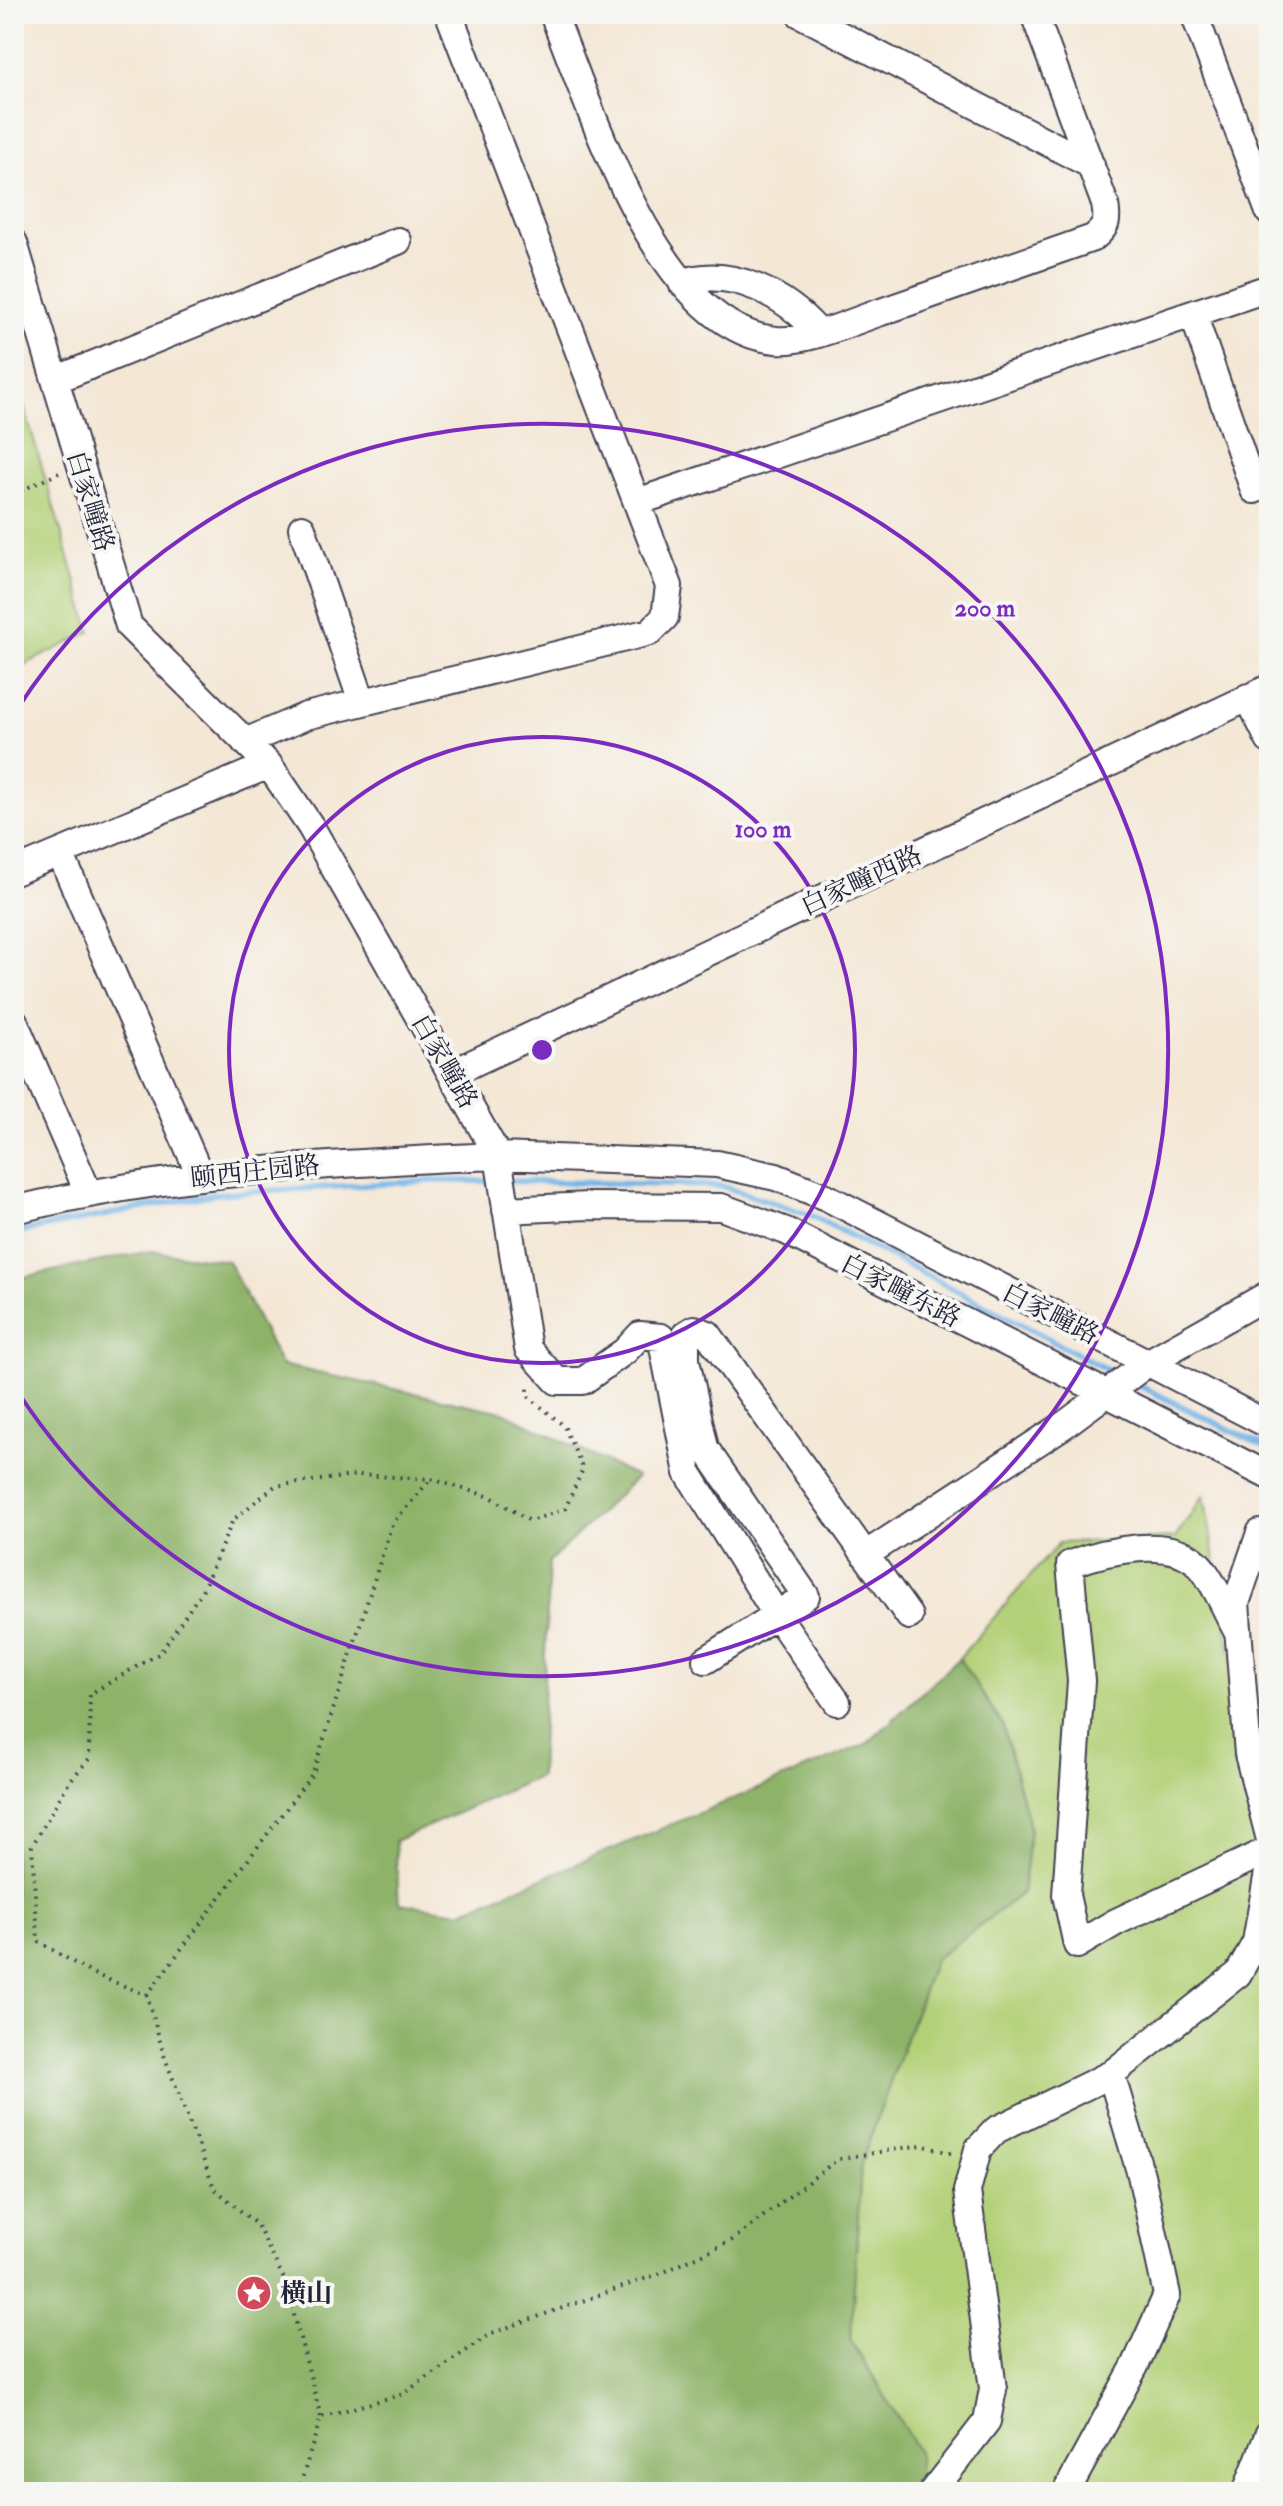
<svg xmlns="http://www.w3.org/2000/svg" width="1283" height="2506" font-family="'IM FELL Double Pica','Noto Serif SC',serif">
	<rect width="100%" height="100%" fill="#f6f6f2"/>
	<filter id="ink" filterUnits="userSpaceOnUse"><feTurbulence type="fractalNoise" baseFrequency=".0125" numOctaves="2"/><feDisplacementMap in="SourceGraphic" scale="16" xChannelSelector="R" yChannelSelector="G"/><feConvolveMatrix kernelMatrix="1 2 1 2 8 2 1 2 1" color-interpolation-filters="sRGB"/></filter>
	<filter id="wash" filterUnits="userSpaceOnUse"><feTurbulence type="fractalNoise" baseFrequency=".006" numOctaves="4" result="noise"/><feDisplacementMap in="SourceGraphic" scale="32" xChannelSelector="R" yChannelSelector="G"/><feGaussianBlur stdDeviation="1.8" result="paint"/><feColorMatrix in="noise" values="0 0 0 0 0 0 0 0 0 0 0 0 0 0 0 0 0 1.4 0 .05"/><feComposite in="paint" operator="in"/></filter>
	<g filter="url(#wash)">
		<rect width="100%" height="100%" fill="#f4e7d5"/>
		<path fill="#b2d077" stroke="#6a7959" stroke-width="2" d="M14,373l77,259 -77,38z
			M1204,1495l52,305 13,29v663h-351v-41l-67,-111 10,-176 73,-204 88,-67 8,-64 -27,-103 -44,-68 100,-115 116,-5z"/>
		<path fill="#8db268" stroke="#586a52" stroke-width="2" d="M150,1251l78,10 53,104 222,47 134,65 -88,85 -9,214 -145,65 4,62 61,9 408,-169 91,-85 44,68 27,103 -8,64 -88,67 -73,204 -10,176 67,111v41h-904v-1213z"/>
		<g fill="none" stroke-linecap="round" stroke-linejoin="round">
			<path stroke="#73b5e8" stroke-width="6" d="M509,1181l213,5 91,30 305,159
				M14,1233l200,-39 213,-13h67
				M1132,1382l137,67"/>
		</g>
	</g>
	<g filter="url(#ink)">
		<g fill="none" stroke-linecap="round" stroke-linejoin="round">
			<defs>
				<path id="minor" d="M553,14c38,93 105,316 223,326 30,3 77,-19 105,-28 71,-25 142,-50 212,-74 14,-11 15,-17 12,-34l-71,-190
					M800,14l291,151
					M1194,14l75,198
					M14,243l115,383 140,139 42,62 187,329 219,8 59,13 50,20 443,228
					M682,283c48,-18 105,13 136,49
					M1193,314l61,176
					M55,380l343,-139
					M637,502l632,-214
					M302,528l60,174
					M1248,697l21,43
					M245,742l61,-26 344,-84 15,-15 4,-31 -220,-572
					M60,853l140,322
					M14,872l255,-107
					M14,1021l74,171
					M452,1073l817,-385
					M14,1210c160,-39 321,-47 484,-54l30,193 29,32h26l42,-30 15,-16 21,2 27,136 88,141 61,88
					M506,1210l82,-4 133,1 65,24 483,245
					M1260,1533l-24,70 12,151 21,82
					M865,1555l199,-130 85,-63 120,-68
					M1238,1633c-11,-20 -22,-48 -37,-66 -28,-33 -96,-16 -131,-3l11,117 -15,214 11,50 39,-23 153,-72
					M706,1660l100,-64 -101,-148 -19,-88v-26l8,-5 14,5 201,282
					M932,2492l55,-71 6,-32 -26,-198 11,-42 18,-19 115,-56 127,-100 18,-32 13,-76
					M1066,2492l69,-126 32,-71 -26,-120 -30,-101
					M1246,2492l23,-59"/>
			</defs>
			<use href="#minor" stroke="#424052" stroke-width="30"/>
			<path stroke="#424052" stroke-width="4" stroke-dasharray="2 6" stroke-linecap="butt" d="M14,494l45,-21
				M147,1995l166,-222 79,-249 39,-45
				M321,2417l-36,-136 -28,-56 -43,-37 -50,-133 -17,-60 -56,-22 -53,-32 -6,-95 37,-64 20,-23 1,-65 70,-41 42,-62 31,-71 42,-34 83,-11 73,4 60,18 39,24 35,-12 18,-40 -19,-43 -36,-30v-11
				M298,2492l23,-75 82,-23 89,-61 172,-61 67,-31 107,-82 83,-14 33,9"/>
			<use href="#minor" stroke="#fff" stroke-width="26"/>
		</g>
	</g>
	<g fill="none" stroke="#7b2cbf" stroke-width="4">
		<circle cx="542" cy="1050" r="313"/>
		<path d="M14 714A626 626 0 1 1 14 1386"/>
	</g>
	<defs>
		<symbol id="sight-disc" viewBox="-11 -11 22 22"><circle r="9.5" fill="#d1495b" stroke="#f6f6f2"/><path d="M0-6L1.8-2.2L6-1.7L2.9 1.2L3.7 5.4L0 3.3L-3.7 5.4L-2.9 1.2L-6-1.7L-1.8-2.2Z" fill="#fff"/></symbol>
	</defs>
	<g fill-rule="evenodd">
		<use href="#sight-disc" x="234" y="2273" width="40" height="40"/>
	</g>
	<g text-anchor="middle" stroke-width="8" stroke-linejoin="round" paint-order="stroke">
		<g font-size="26" fill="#22223b" stroke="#f6f6f2">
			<text transform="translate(91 501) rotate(73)" y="9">白家疃路</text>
			<text transform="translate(861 880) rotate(-25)" y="9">白家疃西路</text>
			<text transform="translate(445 1061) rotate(60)" y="9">白家疃路</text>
			<text transform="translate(255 1171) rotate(-6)" y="9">颐西庄园路</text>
			<text transform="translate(901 1290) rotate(27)" y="9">白家疃东路</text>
			<text transform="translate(1051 1313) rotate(27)" y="9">白家疃路</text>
		</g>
		<g font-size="26" font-weight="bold" fill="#22223b" stroke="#f6f6f2" text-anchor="start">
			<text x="280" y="2302">横山</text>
		</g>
	</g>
	<circle cx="542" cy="1050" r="12" fill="#7b2cbf" stroke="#f6f6f2" stroke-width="4"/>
	<g font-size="24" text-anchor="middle" font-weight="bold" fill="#7b2cbf" stroke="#f6f6f2" stroke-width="8" stroke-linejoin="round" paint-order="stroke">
		<text x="985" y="616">200 m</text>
		<text x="763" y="837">100 m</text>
	</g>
	<rect width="1283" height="2506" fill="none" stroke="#f6f6f2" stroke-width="48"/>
</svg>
